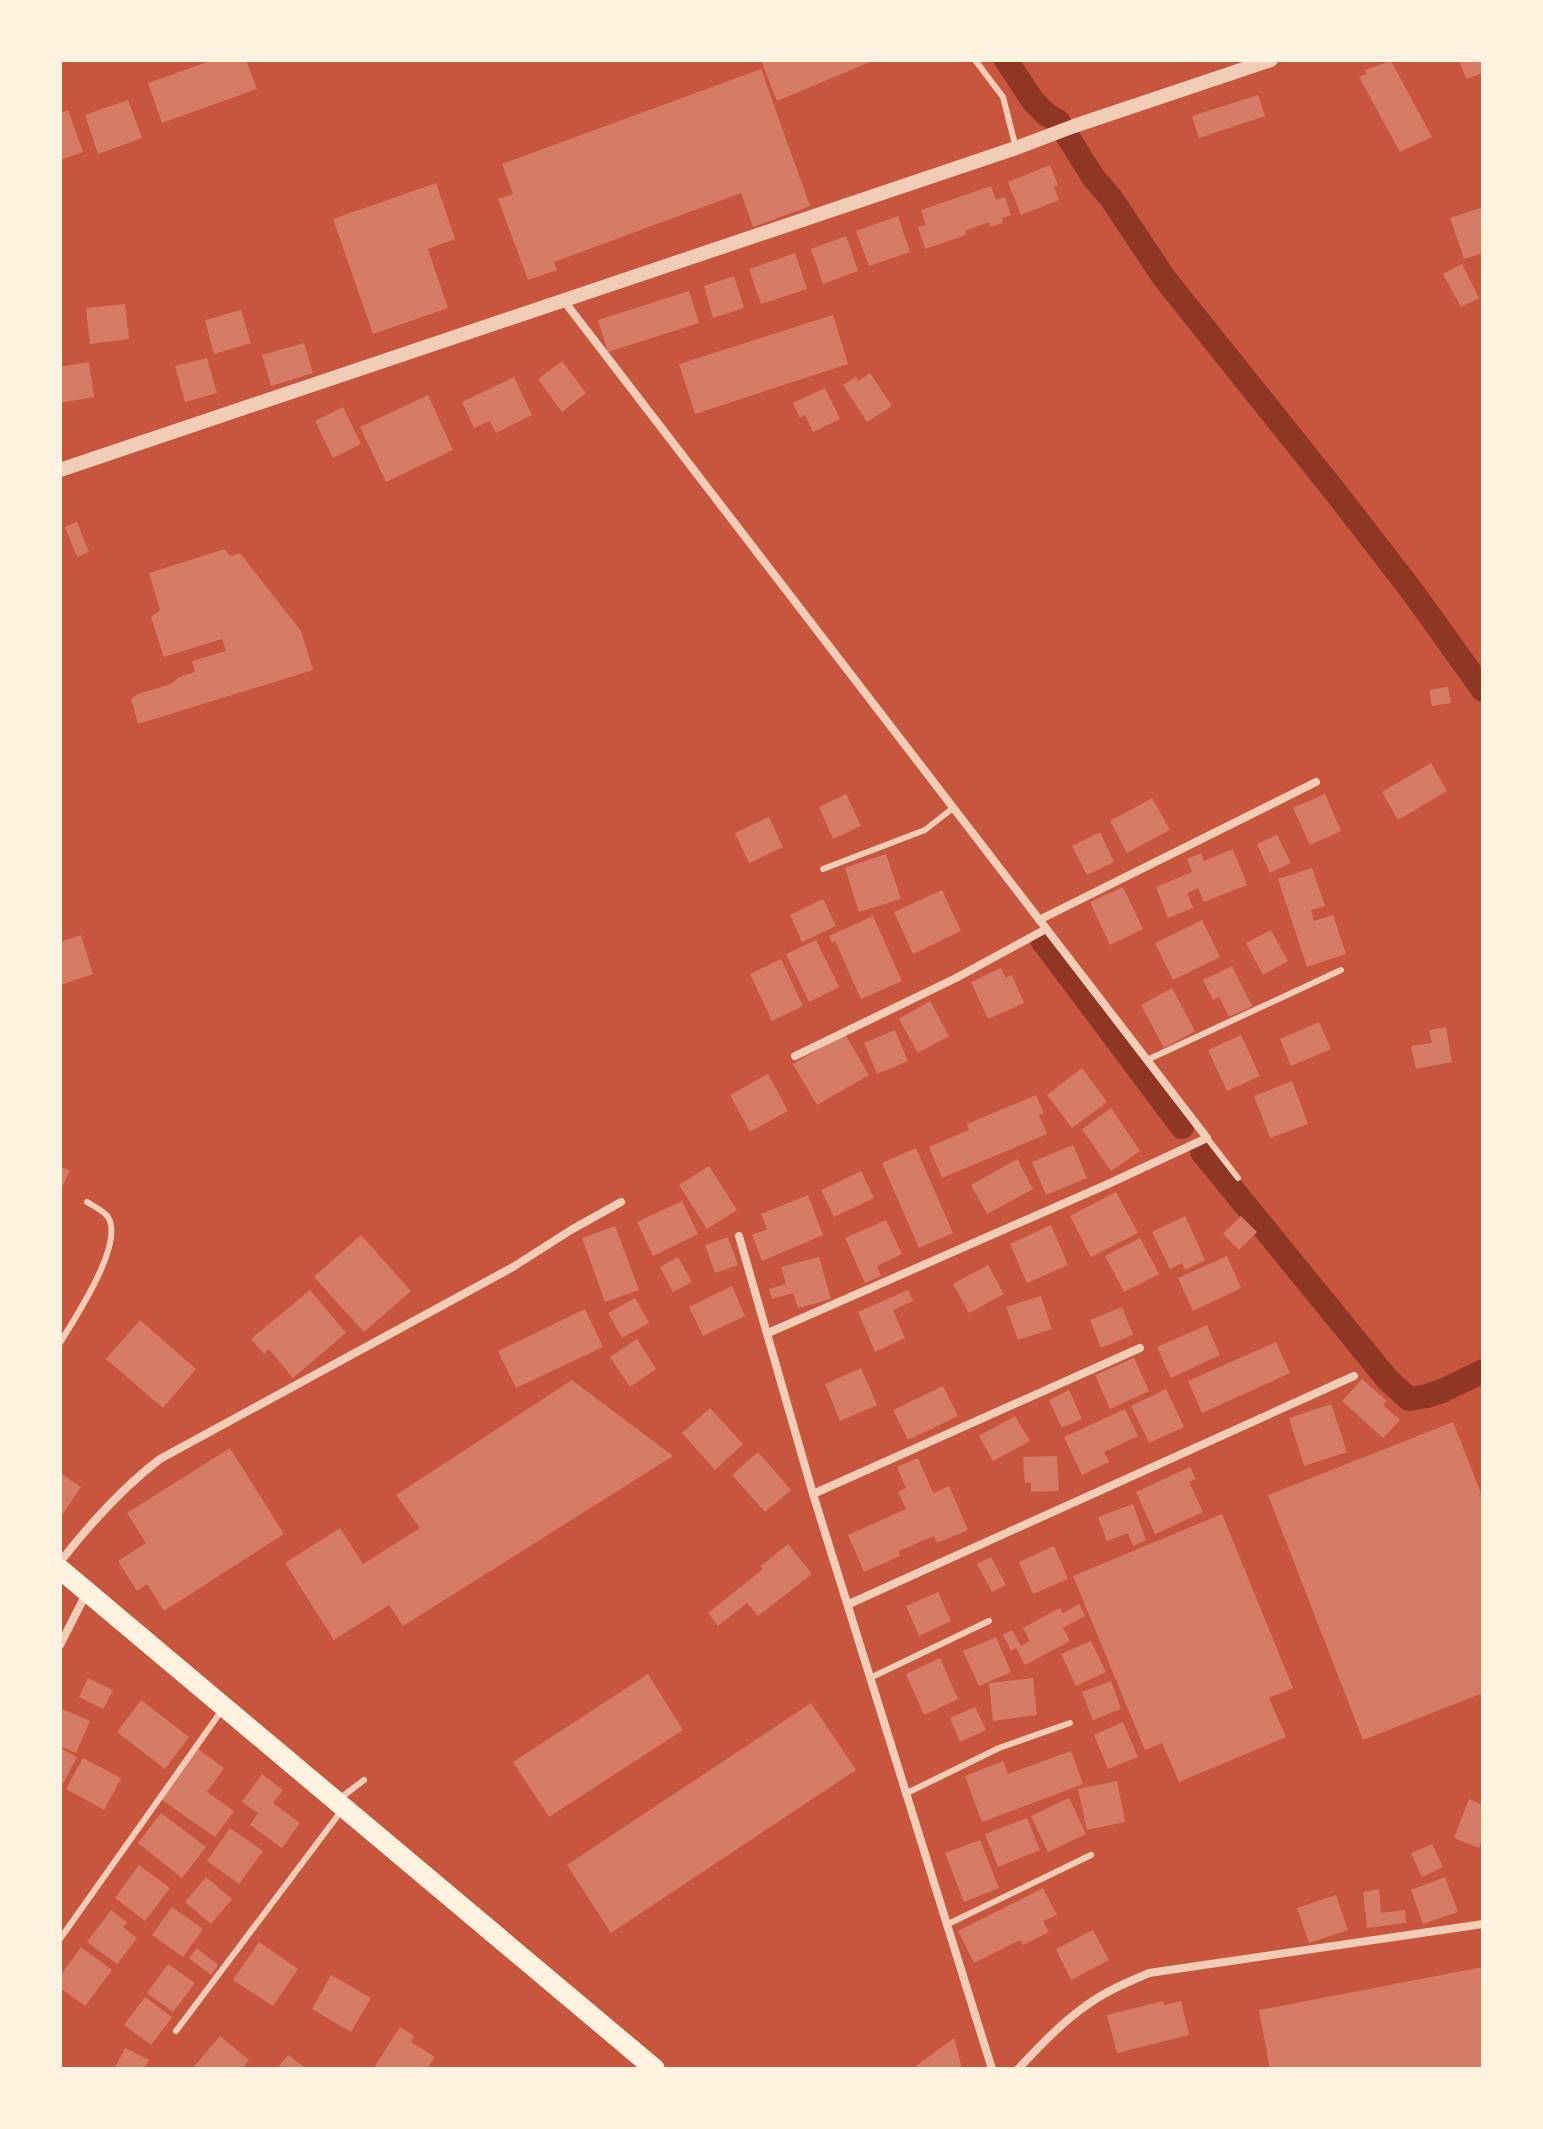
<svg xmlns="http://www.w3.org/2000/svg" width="1543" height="2129" font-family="Inter,sans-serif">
	<rect width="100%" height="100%" fill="#c8553d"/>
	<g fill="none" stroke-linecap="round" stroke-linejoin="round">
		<path stroke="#8f3625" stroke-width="24" d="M1006,60l27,41 14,14 11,6 35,56 18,21 54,81 172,215 75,97 71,99
			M1042,940l140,187
			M1202,1152l186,228 21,19 18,-3 15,-5 41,-20"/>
	</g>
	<path fill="#d67c66" d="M213,60h33l11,29 -95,34 -14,-40z
		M761,60h114l-98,41z
		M1459,60h24v20l-3,-6 -14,5z
		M1391,61l41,76 -32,15 -41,-75 7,-3 -1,-4z
		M761,69l49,137 -57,21 -12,-34 -187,69 3,8 -29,10 -30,-81 15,-5 -11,-30z
		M1258,95l7,21 -66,22 -7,-22z
		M128,100l14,38 -44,16 -13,-39z
		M68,110l15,42 -23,8v-47z
		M1050,165l8,20 -4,2 5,13 -38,15 -13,-33z
		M436,183l19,56 -27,10 20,59 -75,26 -40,-115z
		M991,186l5,14 9,-3 6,18 -9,3 1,5 -13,4 -1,-5 -24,9 1,4 -41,14 -7,-22 8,-2 -5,-15z
		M1483,207v46l-19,6 -14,-41z
		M898,216l12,36 -41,14 -13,-35z
		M846,236l12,35 -35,13 -12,-35z
		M795,253l12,36 -46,15 -12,-35z
		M1462,264l17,34 -18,9 -18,-33z
		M734,276l10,32 -31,10 -9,-32z
		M689,291l10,32 -91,29 -10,-32z
		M125,304l4,35 -39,5 -4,-36z
		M241,310l10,33 -37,11 -9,-34z
		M833,315l15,49 -153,50 -16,-50z
		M304,343l9,30 -42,13 -9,-31z
		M207,358l10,35 -32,9 -10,-36z
		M562,361l24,32 -24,19 -24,-33z
		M89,362l5,35 -34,6v-36z
		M870,373l22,33 -25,16 -24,-37 13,-8 2,4z
		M514,377l18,38 -36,18 -6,-12 -16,7 -12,-26z
		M825,388l15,31 -27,13 -8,-17 -5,3 -7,-15z
		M428,395l25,55 -67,32 -26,-55z
		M343,407l18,37 -28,14 -18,-37z
		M77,522l12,30 -12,5 -12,-30z
		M225,549l5,7 10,-3 61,78 12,39 -175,54 -7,-25 7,-5 33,-10 8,-7 16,-5 -3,-11 34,-10 -4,-12 -58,18 -13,-40 9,-7 -11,-37z
		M1448,687l3,16 -19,3 -3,-16z
		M1431,763l16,28 -49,29 -16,-28z
		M846,794l15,32 -28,13 -14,-32z
		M1325,794l16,37 -31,14 -17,-37z
		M1152,798l18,32 -43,23 -17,-32z
		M769,817l14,30 -34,16 -14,-30z
		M1100,832l14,30 -27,13 -15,-29z
		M1277,835l14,28 -21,10 -13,-29z
		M1233,849l14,36 -43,17 -6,-14 -11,5 6,15 -25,10 -12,-31 36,-15 -5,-13 14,-6 3,8z
		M886,854l15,45 -42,13 -14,-44z
		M1312,868l13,38 -14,4 3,11 19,-6 13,39 -39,13 -29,-88z
		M1123,887l20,42 -33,16 -20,-43z
		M942,890l19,41 -48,23 -19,-42z
		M823,899l13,27 -34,16 -12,-27z
		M873,916l29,65 -41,18 -26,-58 -3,2 -3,-7z
		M1202,920l18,37 -47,23 -18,-37z
		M1271,930l17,31 -25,14 -17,-32z
		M81,935l12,39 -33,11v-43z
		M816,940l23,47 -30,15 -23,-48z
		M781,959l22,47 -31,15 -22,-47z
		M1232,966l20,40 -23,11 -10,-20 -6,3 -10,-20z
		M1001,968l5,10 6,-3 12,28 -36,16 -17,-37z
		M1172,988l23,43 -31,17 -23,-43z
		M930,1001l19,35 -31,17 -19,-34z
		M1319,1022l12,27 -40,17 -11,-27z
		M1446,1027l6,35 -36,7 -5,-23 21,-3 -3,-13z
		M895,1030l13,31 -31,13 -13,-31z
		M845,1034l24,41 -52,30 -24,-41z
		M1241,1035l19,41 -33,15 -19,-41z
		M1082,1068l25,34 -35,26 -25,-33z
		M768,1074l20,37 -38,21 -20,-37z
		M1292,1081l16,43 -38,14 -16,-42z
		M1036,1095l8,18 -5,2 8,19 -105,44 -13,-31 40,-17 -2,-6z
		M1111,1108l29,43 -29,20 -29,-42z
		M1073,1145l14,33 -41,17 -14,-33z
		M916,1148l37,85 -34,15 -37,-85z
		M1017,1159l16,30 -46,25 -16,-29z
		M60,1166l10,5 -10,20z
		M709,1166l28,44 -30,19 -28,-44z
		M861,1171l13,27 -40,19 -13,-27z
		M1116,1192l22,41 -47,24 -21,-41z
		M808,1195l15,40 -61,26 -10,-26 15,-6 -6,-15z
		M682,1201l16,33 -45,22 -16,-34z
		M1185,1216l20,44 -20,10 -3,-7 -12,6 -18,-37z
		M1241,1216l16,16 -18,18 -16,-16z
		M886,1220l16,34 -25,12 4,10 -16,7 -20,-45z
		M1051,1225l17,40 -41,18 -17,-39z
		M615,1226l24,64 -34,12 -23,-64z
		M361,1235l50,56 -47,41 -50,-55z
		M728,1237l10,28 -23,8 -10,-28z
		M1140,1238l19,36 -35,18 -19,-36z
		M1227,1256l14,32 -48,23 -15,-33z
		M678,1257l14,25 -19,10 -13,-25z
		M819,1257l12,42 -33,9 -5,-15 -21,6 -3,-10 17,-5 -5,-17z
		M988,1265l16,29 -35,19 -16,-29z
		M732,1286l13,30 -42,20 -14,-29z
		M310,1290l36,43 -53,45 -24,-29 -5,5 -13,-15z
		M908,1290l5,11 -20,9 12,28 -30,14 -17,-40z
		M1041,1296l11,33 -34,11 -12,-33z
		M635,1298l14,25 -27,15 -14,-25z
		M1122,1307l11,28 -32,13 -11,-28z
		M585,1309l18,38 -87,41 -18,-37z
		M140,1320l56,49 -33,39 -57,-49z
		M1207,1325l13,30 -49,23 -14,-31z
		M637,1339l19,30 -26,18 -20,-30z
		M1276,1342l14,31 -88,40 -14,-32z
		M1134,1358l15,33 -39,18 -15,-34z
		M861,1368l16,37 -37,16 -15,-37z
		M1362,1379l25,22 -4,4 17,15 -17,18 -41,-37z
		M572,1380l101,76 -270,170 -14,-21 -55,35 -49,-77 55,-35 23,36 57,-36 -24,-33z
		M943,1386l15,30 -50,24 -15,-30z
		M1166,1389l18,38 -35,16 -18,-37z
		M1069,1390l13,29 -20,9 -13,-28z
		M1331,1404l16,48 -43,14 -15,-48z
		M710,1408l33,36 -28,26 -33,-37z
		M1125,1409l13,27 -34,16 5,10 -27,13 -18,-38z
		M1015,1416l15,25 -37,20 -14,-25z
		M1453,1422l30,76v195l-120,47 -95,-245z
		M230,1448l54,86 -120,77 -17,-27 -10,7 -19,-30 28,-18 -19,-30z
		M758,1452l33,38 -26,22 -33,-37z
		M1057,1456l2,35 -28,1v-10l-6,1 -2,-26z
		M918,1458l15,35 16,-7 19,44 -31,13 -3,-7 -35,15 1,5 -36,16 -16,-37 58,-26 -8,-17 8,-4 -9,-21z
		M1190,1467l6,12 -7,3 14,30 -48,22 -19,-42z
		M60,1473l21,14 -21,31z
		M1133,1504l13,36 -13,6 -5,-13 -21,8 -9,-24z
		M1222,1514l71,174 -24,10 17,39 -107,45 -17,-39 -17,7 -72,-174z
		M788,1544l24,30 -54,42 -11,-13 -29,23 -10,-13 55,-44 -2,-3z
		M1054,1546l14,33 -35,15 -14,-32z
		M991,1557l15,28 -14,7 -15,-28z
		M938,1592l13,29 -32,15 -13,-30z
		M1079,1604l6,12 -22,12 7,13 -45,24 -9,-17 -5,3 -8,-16 9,-5 9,16 9,-5 -7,-13 37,-20 3,5z
		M996,1637l15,35 -32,14 -16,-35z
		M1091,1641l15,31 -30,14 -15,-32z
		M940,1658l18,41 -34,16 -18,-41z
		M648,1674l35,56 -134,87 -36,-55z
		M88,1678l25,12 -10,19 -24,-12z
		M1033,1678l4,37 -44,6 -4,-38z
		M1111,1681l10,28 -28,11 -11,-28z
		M141,1700l48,37 -24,32 -48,-37z
		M811,1703l45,67 -245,163 -44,-68z
		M975,1707l11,23 -26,12 -10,-24z
		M60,1708l30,13 -14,32 -16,-7z
		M1123,1722l15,35 -30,12 -14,-34z
		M60,1748l17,9 -17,32z
		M198,1749l26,19 -17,24 27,19 -19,26 -53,-37z
		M1071,1751l12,33 -101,38 -17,-46 38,-15 5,13z
		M83,1758l38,20 -17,32 -38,-21z
		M262,1774l21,16 -10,13 27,20 -18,25 -32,-23 8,-12 -16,-11z
		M1117,1781l8,41 -38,8 -9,-41z
		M1069,1798l17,36 -38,18 -17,-36z
		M1469,1799l14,6v31l-4,12 -25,-10z
		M161,1813l45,34 -24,31 -44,-35z
		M1027,1818l13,32 -42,17 -13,-33z
		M230,1828l33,23 -24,33 -32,-23z
		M980,1840l19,48 -35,14 -19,-49z
		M1432,1844l11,23 -21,10 -11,-24z
		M139,1865l31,23 -25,33 -30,-23z
		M206,1877l26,22 -21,25 -26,-22z
		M1445,1877l13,35 -35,12 -12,-34z
		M1043,1888l14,27 -14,6 6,11 -26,13 -3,-5 -46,23 -16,-32z
		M1379,1889l2,24 24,-3 1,13 -39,5 -4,-36z
		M1336,1895l12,35 -39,13 -12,-35z
		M172,1907l31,22 -20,28 -31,-22z
		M111,1910l16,12 -4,5 14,11 -20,26 -30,-22z
		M1093,1930l16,30 -38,20 -15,-31z
		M259,1942l39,27 -25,37 -40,-26z
		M81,1947l31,23 -27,36 -25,-18v-12z
		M197,1948l21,17 -7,10 -22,-17z
		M168,1964l27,19 -22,29 -26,-19z
		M1483,1967v102h-213l-11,-59z
		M331,1975l40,23 -20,34 -39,-23z
		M145,1997l27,20 -21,28 -27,-20z
		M1163,2001l1,4 17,-4 8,34 -72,18 -10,-38z
		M400,2027l14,9 -3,6 24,15 -8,12h-54z
		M220,2036l29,24 -7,9h-50z
		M954,2038l8,31h-50z
		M125,2048l24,12 -5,9h-30z
		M288,2055l19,14h-30z"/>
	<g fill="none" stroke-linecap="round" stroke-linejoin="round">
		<path stroke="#f1ccb7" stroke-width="6" d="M975,60l28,37 13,51
			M823,869l102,-39 28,-22
			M1147,1060l194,-90
			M1207,1138l31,40
			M60,1343c14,-24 65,-99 48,-126 -4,-6 -15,-11 -21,-15
			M870,1678l119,-57
			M905,1794l94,-46 71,-25
			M339,1799l25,-19
			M946,1925l145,-70
			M60,1939l162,-229
			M176,2031l166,-221"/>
		<path stroke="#f1ccb7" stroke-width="8" d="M564,301l643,837 -99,46 -340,149
			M1039,920l277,-138
			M795,1056l161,-78 90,-49
			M739,1236l74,258 179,575
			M813,1494l327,-146
			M60,1562c29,-37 62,-74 100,-103l353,-192 58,-37 50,-28
			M849,1604l505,-228
			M60,1645l27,-53
			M1018,2069c21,-22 44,-47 69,-64 19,-14 41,-23 62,-32l334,-49"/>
		<path stroke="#f1ccb7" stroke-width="14" d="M60,470l956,-322 58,-22 197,-66"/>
		<path stroke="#fff3e0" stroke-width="20" d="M60,1569l595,500"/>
	</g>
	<rect width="1543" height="2129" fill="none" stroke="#fff3e0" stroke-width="124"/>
</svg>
